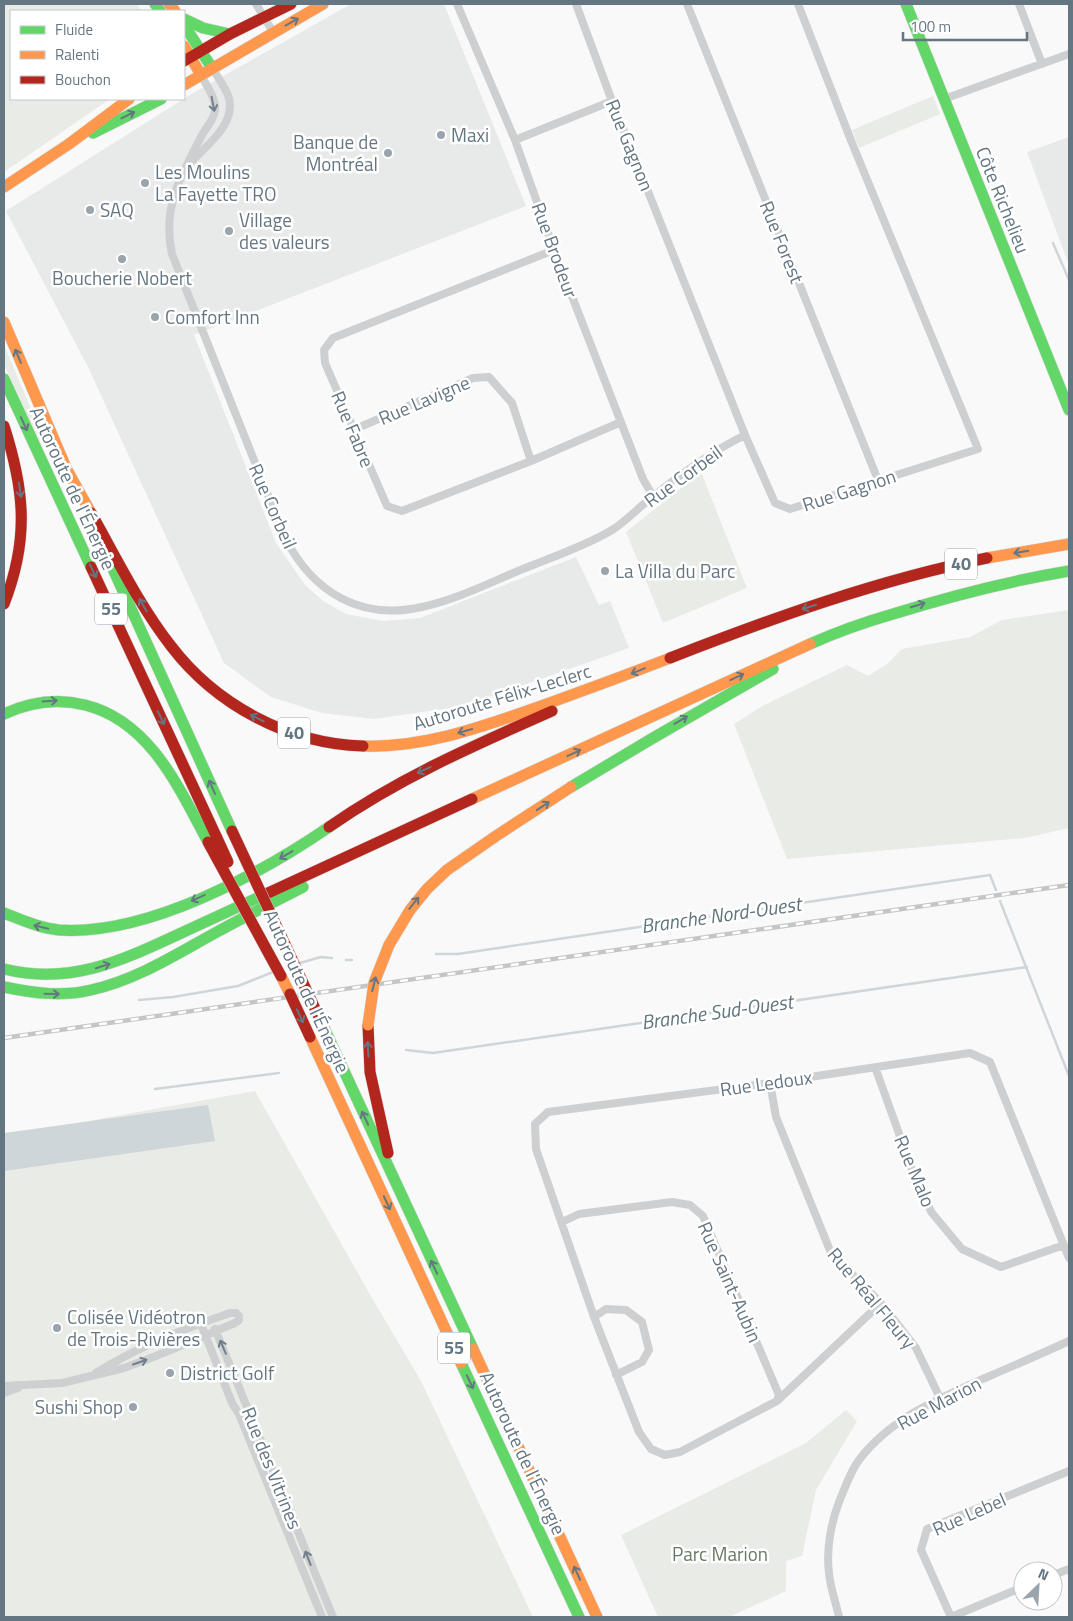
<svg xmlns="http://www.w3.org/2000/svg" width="1073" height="1621" font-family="'Titillium Web',sans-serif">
	<rect width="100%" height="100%" fill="#f9f9f9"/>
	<path fill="#e8e9e9" d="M351,4h93l82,202 -332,129 82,208 29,42 18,16 23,13 37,7 37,-3 156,-61 23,48 11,-4 19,47 -165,58 -90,13 -52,-6 -51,-16 -47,-34 -136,-296 -82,-156 187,-118z
		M1069,137v128l-42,-113z"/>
	<path fill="#e8ebe6" d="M4,4h134l2,7h-129v88h99l-106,73z
		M933,96l7,18 -81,34 -7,-18z
		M4,345l39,92 -4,4 -35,-77z
		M701,472l46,116 -84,35 -37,-91z
		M1069,610v218l-44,10 -238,21 -53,-135 28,-18 85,-41 21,11 19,-12 15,-15 68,-12 32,-17z
		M255,1091l117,207 49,83 112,236h-529v-481z
		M846,1410l11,11 -41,69 -14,66 -16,5v30l-57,26h-71l-37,-82 185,-92z"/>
	<path fill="#ced6d9" d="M208,1105l7,36 -211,30v-38z"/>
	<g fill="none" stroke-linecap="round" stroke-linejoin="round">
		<path stroke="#ced6d9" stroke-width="2.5" d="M1053,243l16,37
			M1000,901l69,175
			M436,954h22l532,-79 6,15
			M346,960h6
			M300,963l21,-6 11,1
			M139,1000l34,-3 65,-11 35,-14
			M406,1050l27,3 594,-86
			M155,1089l124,-16"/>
		<defs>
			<path id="fast" d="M155,4l5,7
				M906,4l163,406
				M184,19l19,9 27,6
				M184,25l28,43
				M93,133l68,-34
				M4,379l87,188
				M108,558l124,273
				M810,644c27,-12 55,-22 83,-30 58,-18 116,-33 176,-43
				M4,714c26,-12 53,-16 81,-9 65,16 94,83 123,137
				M571,787l82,-49 120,-69
				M4,913c18,7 35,15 55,17 87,6 200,-55 270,-103
				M4,969c65,16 115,-7 173,-34 30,-14 60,-28 91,-42
				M4,987c29,6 58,10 87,3 45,-10 84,-35 124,-57 29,-16 59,-31 88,-46
				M325,1030l148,319
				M461,1363l118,254"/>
			<path id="slow" d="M169,4l6,7
				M184,46l17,29
				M184,85l139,-81
				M4,187l65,-43 60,-45
				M4,322l63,148 24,43
				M987,558l82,-14
				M363,746c58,2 113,-17 167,-36 47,-17 94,-34 140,-52
				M472,799l338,-155
				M389,945l21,-35 17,-21 20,-19 49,-34 75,-49
				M281,976l9,18
				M310,1037l151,326
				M473,1349l124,268"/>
			<path id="jam" d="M184,61l46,-27 61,-30
				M4,426c21,65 25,114 0,178
				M91,513c25,44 48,92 80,133 45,59 118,98 192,100
				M91,567l126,271
				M670,658c103,-40 208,-78 317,-100
				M329,827c70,-49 146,-82 223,-116
				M268,893l204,-94
				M368,1025l2,47 18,81"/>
		</defs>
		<use href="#fast" stroke="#d5d6d7" stroke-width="12"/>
		<use href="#slow" stroke="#d5d6d7" stroke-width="12"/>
		<use href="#jam" stroke="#d5d6d7" stroke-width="12"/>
		<path stroke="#cecfd0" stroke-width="8" d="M256,4l17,28
			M457,4l58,136 39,110 89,229 10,17
			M576,4l36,97 133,334 30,68 15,6 188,-60 -126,-306 -54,-139
			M687,4l191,476
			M1019,4l23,60
			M201,75c5,10 15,23 14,35 -1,11 -10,18 -14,27 -21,40 -39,71 -29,117l113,284c28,54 75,83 137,69 33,-7 65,-23 96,-36 29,-12 68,-25 94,-41 14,-9 25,-21 38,-31 29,-24 61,-47 95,-64
			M944,99l125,-45
			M515,140l97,-39
			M191,162c16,-17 47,-39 37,-67 -4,-9 -10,-18 -16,-27
			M554,250l-221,88 -9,12 1,13 62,143 15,5 129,-50 90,-39
			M353,430l120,-52 16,-1 23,26 19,58
			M875,1067l44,122 13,24 30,36 39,18 63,-22
			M770,1083l6,34 55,136 50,50 35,45 24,50
			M562,1222l17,-8 93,-12 18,3 13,11 76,179 -2,6
			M881,1303l-104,98 -97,51 -15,3 -14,-6 -12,-17 -45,-115 -58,-168 -1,-25 13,-12 222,-29 200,-30 20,9 79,196
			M594,1317l12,-8 20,1 16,12 7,28 -7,12 -26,13
			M201,1324l31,79 7,11 83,203
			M215,1329l118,288
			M4,1386l58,-3 62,-15 32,-12 79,-33 4,-3v-4l-3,-3h-6c-46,16 -93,34 -134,60
			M4,1393l14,-5
			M1053,1575l16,-6
			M839,1617c-3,-14 -9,-30 -10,-44 -3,-23 2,-50 10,-71 6,-14 11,-30 20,-42 31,-41 80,-62 126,-82 28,-12 56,-24 84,-37
			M951,1617l-30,-67 6,-21 142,-58
			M951,1617l72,-30"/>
		<use href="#fast" stroke="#63d668" stroke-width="11"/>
		<use href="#slow" stroke="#ff974d" stroke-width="11"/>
		<use href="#jam" stroke="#b3261e" stroke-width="11"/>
		<defs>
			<path id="rail" d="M4,1038l1065,-153"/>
		</defs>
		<use href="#rail" stroke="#c3c5c6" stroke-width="4.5"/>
		<use href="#rail" stroke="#fff" stroke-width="2.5" stroke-dasharray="8" stroke-linecap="butt"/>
		<defs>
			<path id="slow-bridge" d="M368,1025l6,-42 15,-38"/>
			<path id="jam-bridge" d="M232,831l93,199
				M217,838l11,24
				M208,842l73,134
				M290,994l20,43"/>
		</defs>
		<use href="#slow-bridge" stroke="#d5d6d6" stroke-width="12" stroke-linecap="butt"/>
		<use href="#jam-bridge" stroke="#d5d6d6" stroke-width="12" stroke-linecap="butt"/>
		<use href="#slow-bridge" stroke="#ff974d" stroke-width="11"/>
		<use href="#jam-bridge" stroke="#b3261e" stroke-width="11"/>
	</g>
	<defs><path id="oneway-shaft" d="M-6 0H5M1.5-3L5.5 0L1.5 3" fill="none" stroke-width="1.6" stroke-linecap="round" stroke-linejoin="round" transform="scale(1.25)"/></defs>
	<g stroke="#657683">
		<use href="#oneway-shaft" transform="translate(292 22) rotate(-29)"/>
		<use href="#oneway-shaft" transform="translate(128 115) rotate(-26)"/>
		<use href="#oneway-shaft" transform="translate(18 356) rotate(-113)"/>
		<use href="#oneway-shaft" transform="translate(24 424) rotate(65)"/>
		<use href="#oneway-shaft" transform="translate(20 490) rotate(82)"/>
		<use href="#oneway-shaft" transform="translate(1021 552) rotate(170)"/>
		<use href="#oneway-shaft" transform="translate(93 571) rotate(65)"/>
		<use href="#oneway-shaft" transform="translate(143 605) rotate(-120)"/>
		<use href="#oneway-shaft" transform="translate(918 605) rotate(-17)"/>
		<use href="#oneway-shaft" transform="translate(809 607) rotate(162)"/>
		<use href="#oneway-shaft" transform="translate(638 671) rotate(158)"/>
		<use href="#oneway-shaft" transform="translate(737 677) rotate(-25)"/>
		<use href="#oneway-shaft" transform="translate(50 701) rotate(-4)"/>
		<use href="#oneway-shaft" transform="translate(161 718) rotate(65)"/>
		<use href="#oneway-shaft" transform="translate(257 718) rotate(-153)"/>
		<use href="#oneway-shaft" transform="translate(681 720) rotate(-31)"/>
		<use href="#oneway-shaft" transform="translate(465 731) rotate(164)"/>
		<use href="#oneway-shaft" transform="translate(574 753) rotate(-25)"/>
		<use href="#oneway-shaft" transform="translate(424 770) rotate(155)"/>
		<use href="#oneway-shaft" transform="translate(212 787) rotate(-114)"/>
		<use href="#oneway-shaft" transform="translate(543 806) rotate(-33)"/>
		<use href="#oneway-shaft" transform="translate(286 855) rotate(149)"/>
		<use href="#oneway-shaft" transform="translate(198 898) rotate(156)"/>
		<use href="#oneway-shaft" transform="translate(414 903) rotate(-51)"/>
		<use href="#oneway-shaft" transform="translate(41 927) rotate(-167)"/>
		<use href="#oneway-shaft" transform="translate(103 966) rotate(-18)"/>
		<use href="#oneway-shaft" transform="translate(374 984) rotate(-76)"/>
		<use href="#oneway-shaft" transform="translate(52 994) rotate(1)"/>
		<use href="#oneway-shaft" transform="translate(300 1016) rotate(65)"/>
		<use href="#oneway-shaft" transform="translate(368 1049) rotate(-93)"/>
		<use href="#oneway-shaft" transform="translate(365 1118) rotate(-115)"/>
		<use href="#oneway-shaft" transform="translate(387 1203) rotate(65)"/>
		<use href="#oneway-shaft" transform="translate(434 1267) rotate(-115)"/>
		<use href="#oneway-shaft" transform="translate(470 1382) rotate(65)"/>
		<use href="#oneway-shaft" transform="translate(577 1573) rotate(-115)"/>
	</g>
	<g stroke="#707f8b">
		<use href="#oneway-shaft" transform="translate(213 104) rotate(79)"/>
		<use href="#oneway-shaft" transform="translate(223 1347) rotate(-113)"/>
		<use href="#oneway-shaft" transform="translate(140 1362) rotate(-19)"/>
		<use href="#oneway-shaft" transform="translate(308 1558) rotate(-111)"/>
	</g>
	<g fill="#99a4ac" stroke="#fff" stroke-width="2">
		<circle cx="441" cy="135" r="5"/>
		<circle cx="388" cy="153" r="5"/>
		<circle cx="145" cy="183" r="5"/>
		<circle cx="90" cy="210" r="5"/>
		<circle cx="229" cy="231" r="5"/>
		<circle cx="122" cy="259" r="5"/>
		<circle cx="155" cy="317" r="5"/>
		<circle cx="605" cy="571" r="5"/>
		<circle cx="57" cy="1328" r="5"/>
		<circle cx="170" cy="1373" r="5"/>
		<circle cx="133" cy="1407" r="5"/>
	</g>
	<g text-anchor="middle" stroke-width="5" stroke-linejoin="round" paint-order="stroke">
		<g fill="#fff" stroke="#939fa8" stroke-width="1">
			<rect x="945" y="548.5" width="32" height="31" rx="4"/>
			<rect x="95" y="593.5" width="32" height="31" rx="4"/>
			<rect x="278" y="717.5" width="32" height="31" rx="4"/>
			<rect x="438" y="1332.5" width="32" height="31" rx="4"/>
		</g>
		<g font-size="18" font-weight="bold" fill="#657683">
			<text x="961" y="570">40</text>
			<text x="111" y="615">55</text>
			<text x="294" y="739">40</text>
			<text x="454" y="1354">55</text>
		</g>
		<g font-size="19" fill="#657683" stroke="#fff" text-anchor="start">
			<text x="451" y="142">Maxi</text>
			<text x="378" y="149" text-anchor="end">Banque de<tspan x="378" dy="22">Montréal</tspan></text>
			<text x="155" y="179">Les Moulins<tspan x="155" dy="22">La Fayette TRO</tspan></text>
			<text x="100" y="217">SAQ</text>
			<text x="239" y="227">Village<tspan x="239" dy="22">des valeurs</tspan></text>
			<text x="122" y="285" text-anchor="middle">Boucherie Nobert</text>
			<text x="165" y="324">Comfort Inn</text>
			<text x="615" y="578">La Villa du Parc</text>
			<text x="67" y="1324">Colisée Vidéotron<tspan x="67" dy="22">de Trois-Rivières</tspan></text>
			<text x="180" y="1380">District Golf</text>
			<text x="123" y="1414" text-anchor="end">Sushi Shop</text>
		</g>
		<g font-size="19" fill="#657683" stroke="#fff">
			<text transform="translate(630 145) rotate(68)" y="7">Rue Gagnon</text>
			<text transform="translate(1003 200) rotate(68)" y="7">Côte Richelieu</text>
			<text transform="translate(782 242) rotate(68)" y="7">Rue Forest</text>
			<text transform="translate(555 250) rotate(70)" y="7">Rue Brodeur</text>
			<text transform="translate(424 400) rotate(-23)" y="7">Rue Lavigne</text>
			<text transform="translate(353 429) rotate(67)" y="7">Rue Fabre</text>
			<text transform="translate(683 476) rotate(-36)" y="7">Rue Corbeil</text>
			<text transform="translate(73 488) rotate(65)" y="7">Autoroute de l'Énergie</text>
			<text transform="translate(849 490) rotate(-18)" y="7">Rue Gagnon</text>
			<text transform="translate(273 506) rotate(66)" y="7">Rue Corbeil</text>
			<text transform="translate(502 697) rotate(-17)" y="7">Autoroute Félix-Leclerc</text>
			<text transform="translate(307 991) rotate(65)" y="7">Autoroute de l'Énergie</text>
			<text transform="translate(766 1083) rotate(-8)" y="7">Rue Ledoux</text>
			<text transform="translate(915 1171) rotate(67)" y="7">Rue Malo</text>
			<text transform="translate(730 1282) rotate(66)" y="7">Rue Saint-Aubin</text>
			<text transform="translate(872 1298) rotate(50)" y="7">Rue Réal Fleury</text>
			<text transform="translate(939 1403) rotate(-28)" y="7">Rue Marion</text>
			<text transform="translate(523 1453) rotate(65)" y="7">Autoroute de l'Énergie</text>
			<text transform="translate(272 1468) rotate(68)" y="7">Rue des Vitrines</text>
			<text transform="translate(969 1514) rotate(-24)" y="7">Rue Lebel</text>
		</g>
		<g font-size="19" fill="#687a64" stroke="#fff">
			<text x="720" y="1561">Parc Marion</text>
		</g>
		<g font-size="20" font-style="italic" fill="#60757c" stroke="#fff">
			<text transform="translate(721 915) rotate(-8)" y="7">Branche Nord-Ouest</text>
			<text transform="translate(717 1012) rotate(-8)" y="7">Branche Sud-Ouest</text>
		</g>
	</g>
	<rect width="1073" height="1621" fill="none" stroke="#657683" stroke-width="10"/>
	<rect x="10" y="10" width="175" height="90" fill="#ffffff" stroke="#c1c8cd"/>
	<rect x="20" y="26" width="25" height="8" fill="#63d668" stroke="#c1c8cd"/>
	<text x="55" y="35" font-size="15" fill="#657683">Fluide</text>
	<rect x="20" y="51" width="25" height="8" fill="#ff974d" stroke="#c1c8cd"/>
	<text x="55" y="60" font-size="15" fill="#657683">Ralenti</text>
	<rect x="20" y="76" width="25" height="8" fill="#b3261e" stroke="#c1c8cd"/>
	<text x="55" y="85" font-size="15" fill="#657683">Bouchon</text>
	<g transform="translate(1038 1586) rotate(25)"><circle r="24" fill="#ffffff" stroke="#c1c8cd"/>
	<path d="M0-4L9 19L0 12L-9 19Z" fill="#99a4ac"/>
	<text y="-8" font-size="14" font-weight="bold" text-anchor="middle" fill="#657683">N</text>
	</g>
	<path d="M903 32v8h124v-8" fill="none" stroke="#657683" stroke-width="2.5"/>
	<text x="910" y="32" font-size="15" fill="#657683" stroke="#ffffff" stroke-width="4" paint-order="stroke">100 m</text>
</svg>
